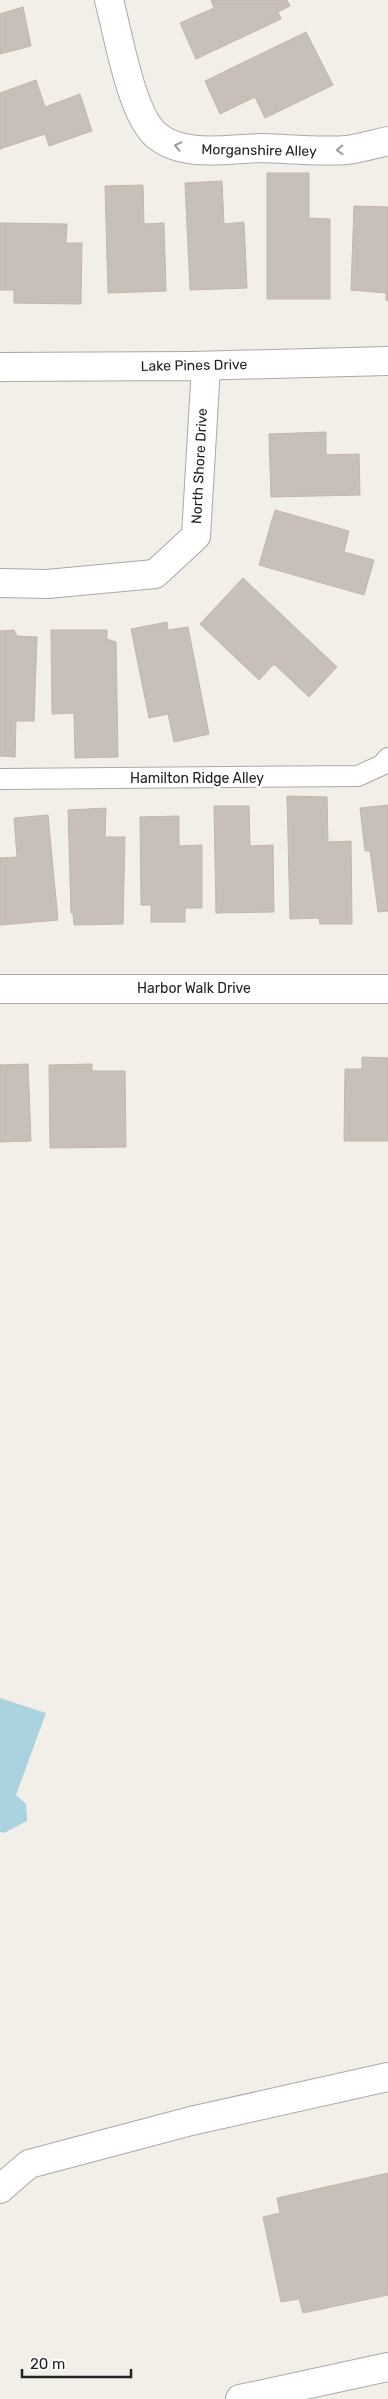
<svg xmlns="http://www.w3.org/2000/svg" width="388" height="2399" font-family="Rubik,sans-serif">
	<rect width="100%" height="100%" fill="#f2efe9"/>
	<path fill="#aad3df" d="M0,1698l46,15 -30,82 10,9 1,17 -23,12 -4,-1z"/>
	<path fill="#c7bfb8" stroke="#c4b6ab" d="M211,0h76l3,6 -12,6 3,7 -85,40 -16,-36 34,-15z
		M23,7l8,39 -31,8v-40z
		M306,32l27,53 -68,33 -10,-21 -35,17 -15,-33z
		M36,80l9,27 35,-13 12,37 -43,15 -4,-12 -45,15v-56z
		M267,173h42v45l21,1v80h-63z
		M222,181l2,43 20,-2 3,66 -57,2 -5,-107z
		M143,185l1,39 20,-1 2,68 -58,2 -3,-107z
		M354,206l34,1v94l-2,-1v-7l-35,-3z
		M0,223l67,1 -1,19h16l-1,61 -67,-1v-13h-14z
		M326,432v23l33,-1 1,41 -89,2 -2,-63z
		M275,510l74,21 -5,21 30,8 -10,35 -105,-30z
		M243,578l94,89 -28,30 -35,-33 -15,16 -59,-56z
		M167,622l1,8 20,-3 21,107 -35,8 -6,-28 -19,4 -18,-89z
		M14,630l3,6 20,1 -3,84h-18l-1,36 -15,-1v-125z
		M51,630h56v9l9,3 2,115 -43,1 -1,-45 -22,1z
		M287,796l40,1 1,45 23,-1 1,83h-32l-1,-6 -29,1z
		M388,805v106l-10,1 -8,-61h-5l-5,-43z
		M214,806h35l1,40 23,-1 1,67 -58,1z
		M106,808l-1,29h20l-2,87 -49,1 -1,-12h-2l-3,-103z
		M48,815l10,105 -58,5v-67l17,-1 -3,-39z
		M179,816v30l23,-1v63h-17v14h-34v-17h-10l-1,-88z
		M362,1057l26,1v83h-44l1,-72h17z
		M28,1064l3,77 -31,1v-77z
		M92,1064v7h33l1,76 -76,1 -1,-83z
		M388,2173v122l-85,18 -4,-14 -18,3 -18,-85 17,-4 -3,-15z"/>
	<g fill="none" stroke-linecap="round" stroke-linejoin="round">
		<defs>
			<path id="service" d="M0,779l358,-3 24,-11 6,-7"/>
			<path id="minor" d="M109,0c9,33 22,114 47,135 28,24 74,13 107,13 28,1 56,4 84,2 14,-2 28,-6 41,-9
				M0,367l192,-1 196,-5
				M0,583l47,1 108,-10 41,-38 10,-170
				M0,989h388
				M0,2189l29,-25 162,-43 197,-44
				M240,2399l148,-32"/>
		</defs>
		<use href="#service" stroke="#a9a9a9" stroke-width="22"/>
		<use href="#minor" stroke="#a9a9a9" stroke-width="30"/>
		<use href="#service" stroke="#fff" stroke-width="20"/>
		<use href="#minor" stroke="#fff" stroke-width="28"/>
	</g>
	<defs><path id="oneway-chevron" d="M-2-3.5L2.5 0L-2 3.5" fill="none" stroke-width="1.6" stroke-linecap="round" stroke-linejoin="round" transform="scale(1.25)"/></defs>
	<g stroke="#9c9c9c">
		<use href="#oneway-chevron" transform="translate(178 146) rotate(-168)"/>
		<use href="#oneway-chevron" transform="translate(340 150) rotate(178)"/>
	</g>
	<g text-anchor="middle" stroke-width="5" stroke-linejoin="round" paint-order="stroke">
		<g font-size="14" fill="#222" stroke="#fff">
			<text transform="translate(259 150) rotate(1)" y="5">Morganshire Alley</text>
			<text transform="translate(194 365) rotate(-1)" y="5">Lake Pines Drive</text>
			<text transform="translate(199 466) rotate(-87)" y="5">North Shore Drive</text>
			<text x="197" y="783">Hamilton Ridge Alley</text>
			<text x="194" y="993">Harbor Walk Drive</text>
		</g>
	</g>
	<path d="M22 2369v8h109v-8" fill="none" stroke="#222222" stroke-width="2.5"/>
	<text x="30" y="2369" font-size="15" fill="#222222" stroke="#ffffff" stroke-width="4" paint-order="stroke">20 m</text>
</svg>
